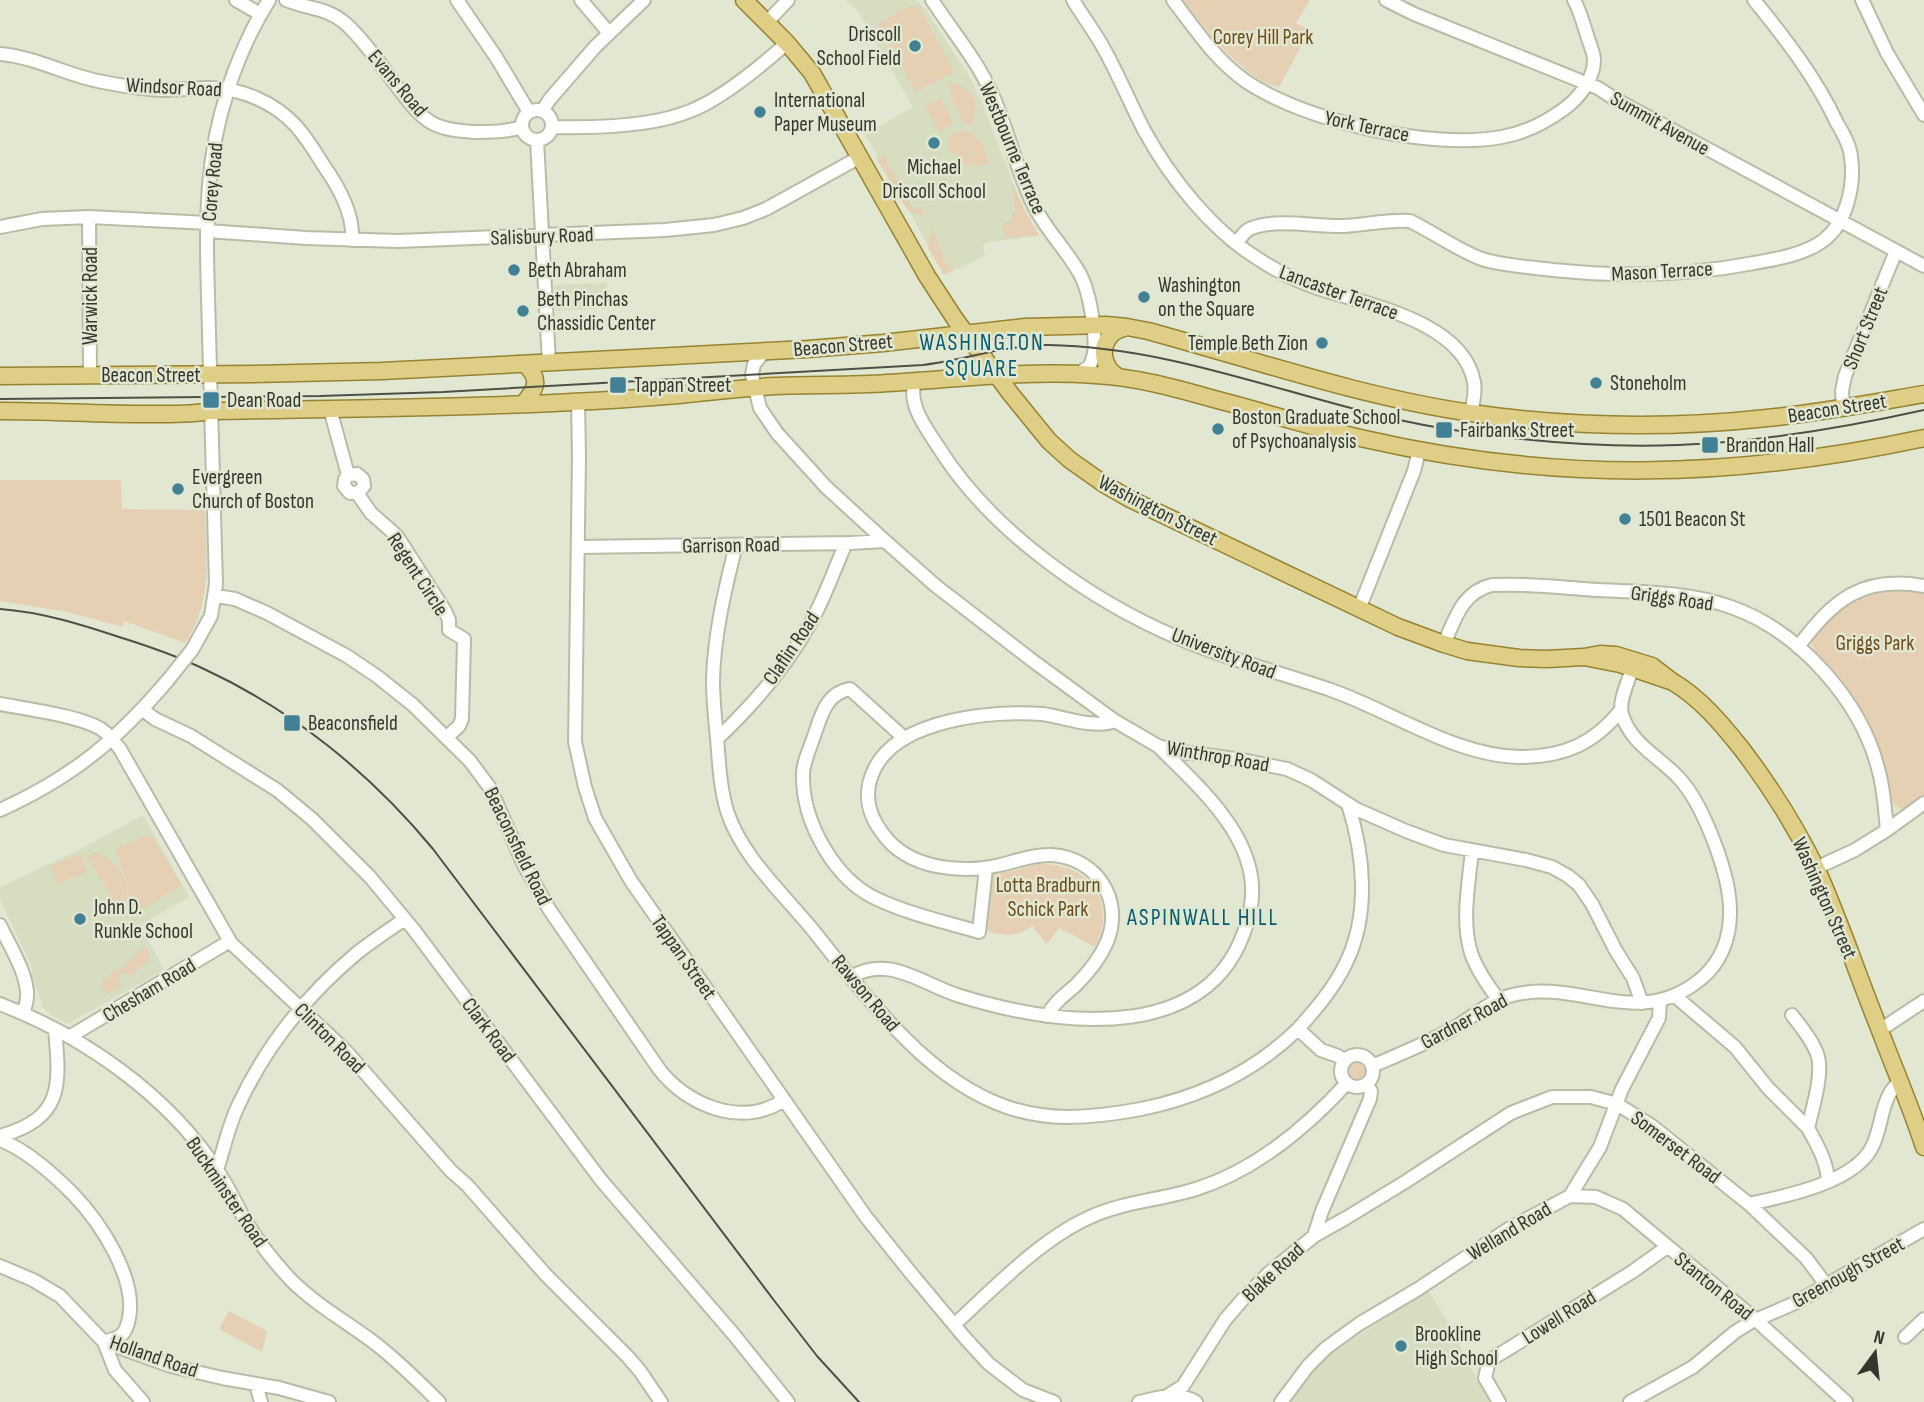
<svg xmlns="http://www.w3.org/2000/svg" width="1924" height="1402" font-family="'Sofia Sans Condensed',sans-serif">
	<rect width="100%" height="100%" fill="#e2e7d1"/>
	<path fill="#d7ddc0" d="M846,0h70l10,10 40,61 15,29 39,101 19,35 -52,6 -4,5 2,8 -25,14 -2,-1 -14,7 -35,-64 -33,-53 2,-2 -13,-21 48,-28 -56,-97z
		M607,283l1,25 -52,3 -2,-26z
		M143,815l46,82 -49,28 24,45 -95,53h-3l-14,-7 -9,-8 -11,-34v-7l-32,-68v-12l73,-34z
		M1428,1290l21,35 26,51 18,26h-205l24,-30 23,-21z"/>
	<path fill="#e6d0b4" d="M1183,0h127l-14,23 14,7 -31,57c-35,-6 -75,-60 -96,-87z
		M909,6h6l5,3 35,63 -39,20 -38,-68z
		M952,82c26,12 25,17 21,44l-10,-4 -4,-4 3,-2 -11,-18v-9l-3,-1z
		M940,98l14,25 -15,9 -14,-25z
		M961,131c18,2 27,17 28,34l-23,1 -10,-3 1,-7 -8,-6 -1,-9 4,-7z
		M884,156l30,54 7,-3 4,9 -17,-5 -31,-51z
		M1012,183l14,30 13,22 -35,3 -1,-15 10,-1 -1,-9 3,-1z
		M932,226l16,42 5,-2 1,4 -10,5 -16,-27z
		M0,480h121l1,29 83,1c1,46 8,93 -20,133l-61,-22 -1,6 -56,-15 -67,-11z
		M1891,588l33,4v206c-9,6 -18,16 -28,8 -9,-7 -12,-40 -15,-51 -7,-21 -17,-41 -28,-59 -9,-13 -41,-44 -42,-55l22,-29 30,-18z
		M146,835l7,3 29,47 -44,27 -4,-5 -4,3 -3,-5c5,-20 -5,-34 -11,-53l5,-8 2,2z
		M95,852c21,7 44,35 25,57 -12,-11 -10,-17 -18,-28 -6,-9 -11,-15 -15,-25z
		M81,854l7,18 -31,12 -7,-18z
		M1039,864c50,-1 79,36 56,83l-36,-19 -12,16 -15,-18c-16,12 -30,11 -48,3l6,-53z
		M145,946l4,7 -1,9 -19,13 -8,-2 -2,5 3,7 -15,9 -8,-9 18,-16 2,2z
		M1349 1071a8 8 0 1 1 16 0a8 8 0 1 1-16 0Z
		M229,1311l38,20 -5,21 -43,-23z"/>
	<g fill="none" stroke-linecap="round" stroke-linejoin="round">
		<defs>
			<path id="minor" d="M236,0l24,14
				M286,0c21,9 40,7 59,23 21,19 37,44 54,66 10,13 19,26 33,34 13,7 28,8 42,9 16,0 32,0 48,-5
				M457,0l39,57 33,55
				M581,0l28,33
				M932,0c20,31 45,60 60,94 16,36 24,74 41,110 12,25 33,45 47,70 9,17 12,38 14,57 1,13 2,24 -5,36l-12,7
				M1073,0c10,17 22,32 31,49 15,27 26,54 40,81 26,48 69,102 116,130 18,12 37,21 57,28 48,16 146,33 157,94 2,10 -1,21 -3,31
				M1173,0c22,29 44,62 74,82 60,40 185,68 255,55 23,-4 44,-15 62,-28 15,-11 30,-30 30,-49 0,-8 -5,-17 -7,-25 -4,-12 -7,-24 -13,-35
				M1386,0l28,14 184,74 17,11 309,167
				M1862,0l25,53 37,62
				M767,22l21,-22
				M0,54c36,3 68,22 103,28 20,4 39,7 59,8 16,0 32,-2 48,-2 32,0 65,15 86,38 11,12 19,26 28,40 14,20 30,49 28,74
				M522 125a15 15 0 1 1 30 0a15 15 0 1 1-30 0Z
				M542,111l8,-12 45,-52 49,-47
				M552,127c41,1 100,0 138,-16 32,-12 71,-45 97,-68
				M537,140l12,223
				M89,217l1,158
				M0,227l42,-8 47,-2 119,6
				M208,231l98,7 92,3 267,-11 49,-5 29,-7 23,-9 94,-52
				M1237,243c4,-6 8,-13 15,-15 25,-10 64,-1 92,-2 22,-1 44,-7 66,-5 21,10 54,33 75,39 22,6 45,7 68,10 68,7 134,6 201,-7 23,-4 52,-9 70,-23 23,-18 31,-55 27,-83 -1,-12 -8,-24 -14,-34 -21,-45 -52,-85 -83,-123
				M765,351l-11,13 -2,11 8,33 17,25 49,54 59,54 51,45 97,75 82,60 43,25 18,5 66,9 45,9 24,11 45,29 50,22 38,14 82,15 26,7 16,9 11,9 13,19 24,47 17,27 9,25
				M915,381c-8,24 12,48 24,67 52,83 153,154 242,191 49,21 100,34 150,51 60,21 124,66 189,67 43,0 74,-13 101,-47
				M578,401l1,56 -4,285 10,45 10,31 36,63 235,336 44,55 56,67 23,25 34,26 31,12
				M1843,407l-1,-16 3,-15 51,-125
				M330,409l18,66 -3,4 -1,7 6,7 9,-1 5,-6 -1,-7 -6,-5 -9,1
				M357,493l14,20 26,23 48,75 4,9v10l15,9 -2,80 -3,7 -12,11
				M736,545c-11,44 -22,90 -23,135 0,20 2,39 4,58 2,25 3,49 10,73 15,47 59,85 89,123 57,71 128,169 225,181 32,5 68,0 100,-6 60,-12 113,-37 157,-80l23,21 17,6 7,5
				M578,547l272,-4 35,-2
				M216,596l19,3 32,14 80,43 31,21 35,28 57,56 20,27 34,77 25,44 110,160c28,37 84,59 125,31
				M1359,609l55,-138 5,-20
				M1444,644c11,-25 18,-52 48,-59 35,-2 72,3 107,5 44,2 90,2 132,17 68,24 131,94 148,165 5,18 6,39 8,58l-32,20 -39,18
				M1798,647c35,-47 64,-72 126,-61
				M192,650l19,-34 5,-32c-2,-84 -5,-167 -7,-250 -1,-49 -4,-100 0,-149 5,-64 26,-130 60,-185
				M0,704c26,5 80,12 101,25 8,5 13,13 19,20l111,194 114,107 106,121 16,14 78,89 83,83 12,14 21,31
				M143,710l12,9 36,17 86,54 35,29 58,58 44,53 187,250 134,156 53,66
				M903,737l-53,-48c-24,4 -29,27 -36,47 -4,13 -12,28 -11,41 0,46 32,103 74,122 32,15 68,23 102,33l7,-64
				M717,739c36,-34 70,-73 94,-117 14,-25 23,-52 35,-79
				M0,810c73,-33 117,-70 168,-130
				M1887,830l37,-27
				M1472,850c-3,33 -11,70 -1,103 6,17 17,33 28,47
				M0,925c9,20 28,49 27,71 0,6 -2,12 -4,17
				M851,977c39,-23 72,8 109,19 101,31 261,52 290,-85 15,-67 -48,-121 -91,-164
				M1675,996l60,51 33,41 40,40
				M0,1004c83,32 167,90 217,166 12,17 20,37 31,55 12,19 28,39 43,55 24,24 54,41 81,61 24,18 46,40 67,61
				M1792,1015c9,12 22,27 26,42 5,18 -6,53 -10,71 9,17 19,33 20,53
				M1047,1016c7,-14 18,-21 29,-31 12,-12 24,-27 31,-43 17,-42 -10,-84 -55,-87 -18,-1 -35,6 -52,10 -39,9 -92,4 -117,-31 -15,-19 -20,-41 -9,-64 23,-51 120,-60 168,-56 23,3 51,15 73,7
				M1298,1029c18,-20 36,-41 48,-66 24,-49 18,-109 2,-159
				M1880,1030l44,-29
				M69,1037l161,-96
				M1341 1071a16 16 0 1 1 32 0a16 16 0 1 1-32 0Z
				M1372,1066c28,-12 56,-23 82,-38 17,-10 35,-26 55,-32 70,-20 128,37 193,-18 19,-16 28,-40 28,-65 1,-37 -27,-110 -52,-136 -19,-20 -48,-34 -56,-63 -4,-13 7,-33 10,-46
				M0,1136c64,-18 60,-51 55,-107
				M0,1140c27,10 53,34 73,54 27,28 64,84 56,124 -1,6 -4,15 -9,18 -5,3 -11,4 -16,6
				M217,1170c7,-22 12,-46 22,-66 27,-58 69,-110 118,-151 15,-12 32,-23 48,-34
				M1570,1196l26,1 27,12 132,110 91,83
				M1749,1204c37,-8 108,-22 124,-59 8,-17 8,-37 17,-52 3,-5 7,-9 10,-13
				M1314,1236l8,-25 48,-112 1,-8 -5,-7
				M0,1266l33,14 27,16 44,46 67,24 51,12 57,10 50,14
				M955,1324c39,-36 85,-84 133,-106 33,-16 73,-18 108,-29 60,-19 109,-60 151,-106
				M1905,1337l19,-18
				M104,1342l11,28 28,32
				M256,1384l5,18
				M1139,1402c20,-4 38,-11 57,0
				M1157,1402l26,-16 42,-66 18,-21 26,-26 45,-37 32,-18 59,-36 106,-69 41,-16h39l26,7 35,22 97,78 57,54 21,28
				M1281,1402l27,-36 18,-18 33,-24 59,-35 92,-61 60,-32 30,-49 22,-58 37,-71 1,-18
				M1499,1402l-14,-24 3,-13 4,-6 140,-87 35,-25
				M1630,1402l63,-35 42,-35 16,-10 44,-19 129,-74"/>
			<path id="major" d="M744,0l43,43 25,30 115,203 28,43 55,74 39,48 21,19 34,24 26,15 268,128 46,17 23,7 52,7 28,1 37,-2 16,-3 16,1 36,11 21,16 -53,-18 -36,-7
				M0,376l254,-2 128,-3 426,-22 75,-6 142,-16 81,-2 21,2 21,4c107,29 213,66 323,82 98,14 197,16 296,5 53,-5 105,-15 157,-24
				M1117,376c-14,-9 -18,-28 -6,-41 4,-5 10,-6 16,-8
				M523,404c13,-15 18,-24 3,-39
				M0,411c49,0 97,3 146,3 22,0 43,1 65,-3 156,-3 312,-3 468,-16 32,-3 63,-7 95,-9 38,-2 75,0 113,-3 69,-4 139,-13 208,-8 41,2 80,13 119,24 50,13 100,29 151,40 192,44 367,40 559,-1
				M1673,682c27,16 48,41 68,66 29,38 55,79 76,122 23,51 41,106 62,158 15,40 32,79 45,119"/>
		</defs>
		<use href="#minor" stroke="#b8bca7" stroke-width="16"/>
		<use href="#major" stroke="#968432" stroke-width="19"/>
		<use href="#minor" stroke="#fff" stroke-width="12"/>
		<use href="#major" stroke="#dfce85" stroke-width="16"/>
		<path stroke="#4d5046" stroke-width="2" d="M0,399l320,-3 123,-4 480,-27c42,-5 82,-20 125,-20 136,2 261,61 393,83 78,13 158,20 237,17 83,-3 165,-17 246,-35
			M0,609c41,3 80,15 119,28 29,9 58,19 85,32 89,41 167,105 229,180l343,454 41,53 42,46"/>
		<defs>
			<path id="minor-bridge" d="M168,680l24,-30"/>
		</defs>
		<use href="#minor-bridge" stroke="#b8bca7" stroke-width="16" stroke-linecap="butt"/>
		<use href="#minor-bridge" stroke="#fff" stroke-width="12"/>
	</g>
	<g fill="#418095" stroke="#e2e7d1" stroke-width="2.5">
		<circle cx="915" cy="46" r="7"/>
		<circle cx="760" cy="112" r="7"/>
		<circle cx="934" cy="143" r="7"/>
		<circle cx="514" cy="270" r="7"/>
		<circle cx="1144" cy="297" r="7"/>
		<circle cx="523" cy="311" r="7"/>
		<circle cx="1322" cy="343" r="7"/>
		<circle cx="1596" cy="383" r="7"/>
		<rect x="609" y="376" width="18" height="18" rx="3.5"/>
		<rect x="202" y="391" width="18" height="18" rx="3.5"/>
		<circle cx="1218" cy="429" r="7"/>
		<rect x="1435" y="421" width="18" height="18" rx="3.5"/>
		<rect x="1701" y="436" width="18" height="18" rx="3.5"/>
		<circle cx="178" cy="489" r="7"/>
		<circle cx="1625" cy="519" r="7"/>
		<rect x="283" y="714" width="18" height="18" rx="3.5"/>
		<circle cx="80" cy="919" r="7"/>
		<circle cx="1401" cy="1346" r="7"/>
	</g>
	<g text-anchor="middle" stroke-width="5" stroke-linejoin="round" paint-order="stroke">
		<g font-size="21" fill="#35372f" stroke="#e2e7d1" text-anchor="start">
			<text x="901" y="41" text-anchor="end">Driscoll<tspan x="901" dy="24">School Field</tspan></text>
			<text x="774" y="107">International<tspan x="774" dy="24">Paper Museum</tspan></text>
			<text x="934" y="174" text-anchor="middle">Michael<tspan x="934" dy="24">Driscoll School</tspan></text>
			<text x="528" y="277">Beth Abraham</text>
			<text x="1158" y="292">Washington<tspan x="1158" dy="24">on the Square</tspan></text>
			<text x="537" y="306">Beth Pinchas<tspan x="537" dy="24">Chassidic Center</tspan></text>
			<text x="1308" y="350" text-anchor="end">Temple Beth Zion</text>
			<text x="1610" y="390">Stoneholm</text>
			<text x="634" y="392">Tappan Street</text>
			<text x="227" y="407">Dean Road</text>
			<text x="1232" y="424">Boston Graduate School<tspan x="1232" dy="24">of Psychoanalysis</tspan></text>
			<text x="1460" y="437">Fairbanks Street</text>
			<text x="1726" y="452">Brandon Hall</text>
			<text x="192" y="484">Evergreen<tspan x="192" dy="24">Church of Boston</tspan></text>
			<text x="1639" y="526">1501 Beacon St</text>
			<text x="308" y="730">Beaconsfield</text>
			<text x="94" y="914">John D.<tspan x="94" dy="24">Runkle School</tspan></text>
			<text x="1415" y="1341">Brookline<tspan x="1415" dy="24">High School</tspan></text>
		</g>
		<g font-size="21" fill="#6d4c19" stroke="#e2e7d1">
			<text x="1263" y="44">Corey Hill Park</text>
			<text x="1875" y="650">Griggs Park</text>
			<text x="1048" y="892">Lotta Bradburn<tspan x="1048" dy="24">Schick Park</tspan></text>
		</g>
		<g font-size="21" fill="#35372f" stroke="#e2e7d1">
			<text transform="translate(398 83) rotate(50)" y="7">Evans Road</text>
			<text transform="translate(174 87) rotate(3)" y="7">Windsor Road</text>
			<text transform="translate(1660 123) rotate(29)" y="7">Summit Avenue</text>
			<text transform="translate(1367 126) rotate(12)" y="7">York Terrace</text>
			<text transform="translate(1013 148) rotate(67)" y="7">Westbourne Terrace</text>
			<text transform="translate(212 182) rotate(-85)" y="7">Corey Road</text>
			<text transform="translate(542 236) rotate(-2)" y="7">Salisbury Road</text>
			<text transform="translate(1662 271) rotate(-3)" y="7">Mason Terrace</text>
			<text transform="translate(1339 292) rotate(20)" y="7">Lancaster Terrace</text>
			<text transform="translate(90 296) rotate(-90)" y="7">Warwick Road</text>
			<text transform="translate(1865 328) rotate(-68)" y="7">Short Street</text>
			<text transform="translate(843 345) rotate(-5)" y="7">Beacon Street</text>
			<text x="151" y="382">Beacon Street</text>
			<text transform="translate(1837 408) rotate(-9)" y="7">Beacon Street</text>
			<text transform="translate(1158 510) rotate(27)" y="7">Washington Street</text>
			<text transform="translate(731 545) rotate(-1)" y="7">Garrison Road</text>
			<text transform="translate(418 574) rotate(57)" y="7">Regent Circle</text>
			<text transform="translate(1672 598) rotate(8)" y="7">Griggs Road</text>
			<text transform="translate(791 648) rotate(-56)" y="7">Claflin Road</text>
			<text transform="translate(1224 653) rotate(21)" y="7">University Road</text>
			<text transform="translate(1218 756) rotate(10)" y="7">Winthrop Road</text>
			<text transform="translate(518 846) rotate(64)" y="7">Beaconsfield Road</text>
			<text transform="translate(1825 898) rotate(66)" y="7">Washington Street</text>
			<text transform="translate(684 957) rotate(55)" y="7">Tappan Street</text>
			<text transform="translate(149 990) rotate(-31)" y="7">Chesham Road</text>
			<text transform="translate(866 993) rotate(50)" y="7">Rawson Road</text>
			<text transform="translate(1464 1021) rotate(-28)" y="7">Gardner Road</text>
			<text transform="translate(489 1030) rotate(53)" y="7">Clark Road</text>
			<text transform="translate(330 1038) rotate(45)" y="7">Clinton Road</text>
			<text transform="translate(1676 1147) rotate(37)" y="7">Somerset Road</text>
			<text transform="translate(227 1192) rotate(56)" y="7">Buckminster Road</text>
			<text transform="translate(1509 1231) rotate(-31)" y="7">Welland Road</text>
			<text transform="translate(1273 1272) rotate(-43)" y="7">Blake Road</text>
			<text transform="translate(1848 1272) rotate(-29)" y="7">Greenough Street</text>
			<text transform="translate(1714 1286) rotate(39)" y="7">Stanton Road</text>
			<text transform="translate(1559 1317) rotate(-32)" y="7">Lowell Road</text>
			<text transform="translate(154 1356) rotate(19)" y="7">Holland Road</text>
		</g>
		<g font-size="23" letter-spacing="2" fill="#045c72" stroke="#e2e7d1">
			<text x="982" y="350">WASHINGTON<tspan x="982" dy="26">SQUARE</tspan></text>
			<text x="1203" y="925">ASPINWALL HILL</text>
		</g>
	</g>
	<g transform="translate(1875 1353) rotate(15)" stroke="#e2e7d1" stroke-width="5" paint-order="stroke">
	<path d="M0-5L12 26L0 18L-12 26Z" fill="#35372f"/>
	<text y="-10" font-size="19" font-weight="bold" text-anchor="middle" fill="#35372f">N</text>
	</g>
</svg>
